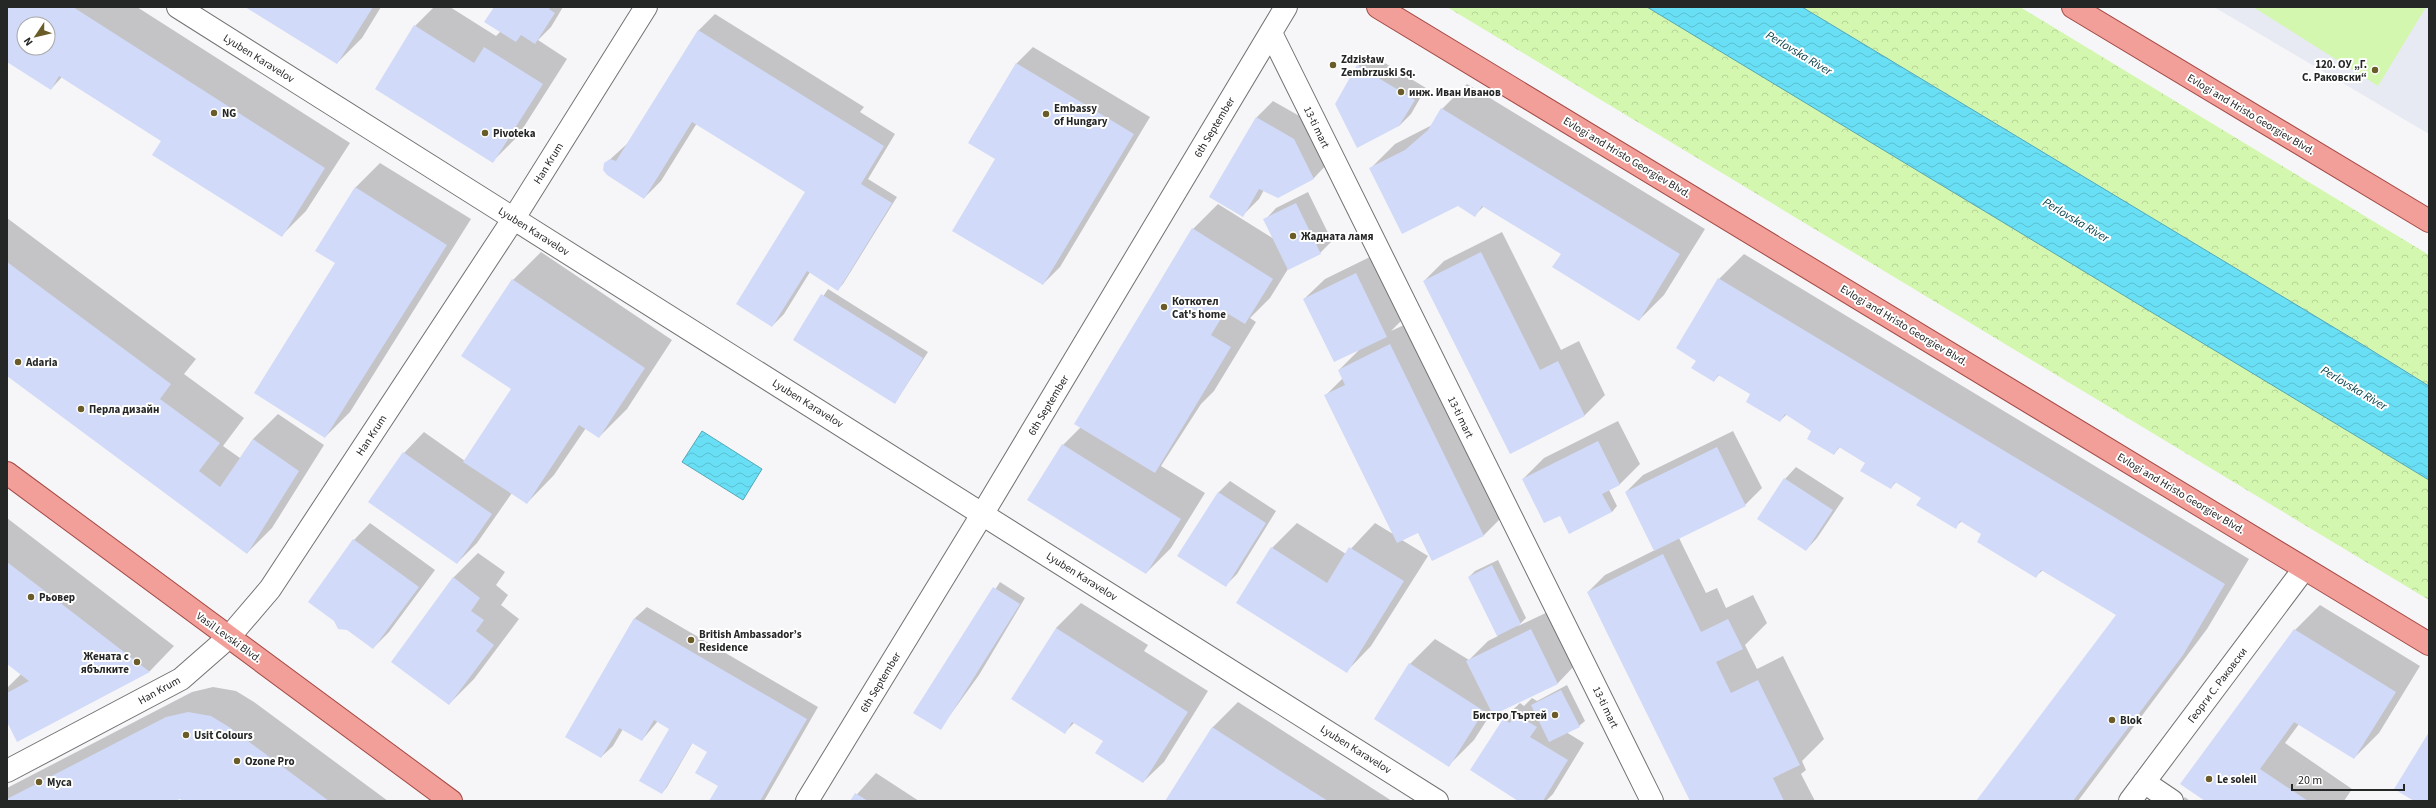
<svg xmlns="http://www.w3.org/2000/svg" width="2436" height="808" font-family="'Source Sans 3',sans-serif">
	<defs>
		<pattern id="park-crowns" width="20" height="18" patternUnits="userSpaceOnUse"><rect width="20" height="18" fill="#d3f7ae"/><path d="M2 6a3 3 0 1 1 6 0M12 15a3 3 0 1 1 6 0" fill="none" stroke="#b5d496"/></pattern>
		<pattern id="water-waves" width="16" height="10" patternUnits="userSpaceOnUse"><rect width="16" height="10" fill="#69dff5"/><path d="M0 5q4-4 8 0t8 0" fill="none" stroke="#5bbfd2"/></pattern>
	</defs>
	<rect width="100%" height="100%" fill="#f6f6f8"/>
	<path fill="#e7eaf3" d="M2214,7h215v127z"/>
	<path fill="#d3f7ae" d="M2253,7h173l-48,79z"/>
	<path fill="url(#park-crowns)" d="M1447,7h573l409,248v345z"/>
	<path fill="url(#water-waves)" stroke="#55a8b7" d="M1647,7h155l561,338 66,41v94z
		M702,431l60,38 -19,31 -61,-38z"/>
	<path fill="#0003" fill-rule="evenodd" d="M7,7h130l213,136 -44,68 -25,25 -119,-95 -100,-64 -11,12 -44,-28zM24,24h24v24h-24z
		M247,7h134l-19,31 -25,25z
		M434,7h16l46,29 5,-5 -6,-24h68l-12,20 -13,13 29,19 -49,77 -25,25 -78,-135z
		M715,14l149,93 -4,5 35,22 -27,45 29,18 -54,87 -5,5 -28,-17 -26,42 -12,12 37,-139 -112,-64 -36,58 -17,17 -39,-34 23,-21 70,-112z
		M1033,47l117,70 -90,150 -17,17 -47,-126 -27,-16 48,-79z
		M1370,54l56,34 -15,26 -12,12 -41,-60z
		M1467,84l238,145 -41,66 -25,25 -77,-66 -78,-48 -9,9 -17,-10 -88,-36 25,-25 37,-19 10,-16z
		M1273,101l37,21 20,39 -16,17 -36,19 -14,-7 -5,9 -16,16 13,-97z
		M380,163l91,56 -121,193 -25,25 11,-174 19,-75z
		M1308,192l24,49 -12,12 -32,16 -18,29 -20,20 6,4 -42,69 -13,13 -40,62 44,27 -34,55 -25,25 -117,-74 34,-54 18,-18 112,-198 25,-25 56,35 -9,-19 11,-12z
		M7,218l189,141 -12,15 60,44 -21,28 17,12 13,-19 25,-25 46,31 -52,83 -25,25 -240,-178z
		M1502,232l59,118 18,-9 26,54 -20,20 -75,37 -86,-171 20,-20z
		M541,252l131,88 -45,69 -28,28 -13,-9 -32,47 -27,28 -15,-10 -35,50 -20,20 -87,-61 34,-49 20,-21 41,29 48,-72v-109z
		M1376,254l30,62 -15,15 24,-11 94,190 -25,25 -52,25 -14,-28 -16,8 26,16 -57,90 -25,26 -74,-124 25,-25 49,31 29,-31 18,11 -68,-138 18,-18 -4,-8 20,-20 -55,-51 21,-20z
		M1744,254l505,305 -42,70 -129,172h-101l140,-186 -74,-45 -7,6 -53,-42 -21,-13 -7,6 -33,-30 -25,-16 -6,7 -25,-25 -26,-16 -6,7 -21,-24 -26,-16 -7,7 -28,-27 -32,-20 -6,7 -17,-21 22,-81z
		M828,289l100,63 -33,51 -101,-63z
		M1618,421l22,43 -20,20 -11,6 8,16 -5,6h-47l-42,-33 21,-21z
		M1733,431l29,57 -17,17 -66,33 27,55 11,-5 9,20 27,-13 14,28 -22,22 12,24 26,-13 41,83 -22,22 4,9 -5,4 14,27h-124l-103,-209 17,-17 50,-25 -29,-58 17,-17z
		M1796,467l48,31 -27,40 -11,12 -21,-71z
		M1230,481l46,30 -39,63 -11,11 -8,-92z
		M7,518l167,128 -24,25 -132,69 -11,-20v-32l14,-14 -14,-11z
		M370,523l65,47 -46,62 -16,16 -19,-108z
		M478,553l27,19 -9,13 12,10 -7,10 18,14 -45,60 -25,25 4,-126z
		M1498,560l28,58 -8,8 34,-16 26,52 -20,21 -65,31 -1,-2 -18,28 -25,25 -73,-47 34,-54 25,-25 34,21 19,-19 10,-5 -29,-59 6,-6z
		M1000,582l25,16 -46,77 -39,54 -25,-16z
		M1081,603l67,42 -4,6 64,40 -44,71 -21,20 -39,-42 -29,-18 -10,10 -9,-104z
		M2320,605l100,61 -41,67 -25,25 -55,-34 -14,19 67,46 -8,12h-138l89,-171z
		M647,607l171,100 -54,94h-54l9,-16 -11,-34 -15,-9 -26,45 -5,6 9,-64 -13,-8 -16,19 -19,-11 -10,17 -12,11 -35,-20 69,-119z
		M1567,685l18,36 -6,5 -13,6 18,11 -31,51 -7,7h-25l-18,-82 17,-16 4,3 8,-8 5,3z
		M213,687l23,4 18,11 134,99h-204l-4,-3 -7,3h-166v-13l185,-96z
		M1238,702l154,99h-226l47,-74z
		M876,773l43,28h-68z
		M2185,797l5,4h-9z"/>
	<path fill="#d1daf9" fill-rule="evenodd" d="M7,7h66l252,161 -43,69 -130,-82 9,-14 -102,-65 -8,14 -44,-28zM24,24h24v24h-24z
		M245,7h128l-36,57z
		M494,7h57l-2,2 6,4 -20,31 -14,-9 -5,7 -32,-20z
		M414,25l60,38 10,-16 59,37 -50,79 -118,-74z
		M698,30l186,116 -23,38 31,19 -54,88 -31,-20 -35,56 -36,-23 69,-112 -113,-70 -48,77 -37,-24 -4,-5 1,-7 6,-4 6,2z
		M1016,63l118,71 -91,151 -91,-54 43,-72 -27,-16z
		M1357,65l58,35 -16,26 -42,22 -22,-44z
		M1441,108l239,146 -41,67 -87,-54 9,-13 -79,-48 -7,11 -17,-11 -56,28 -33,-66 36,-18 23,-20z
		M1256,117l38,22 20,40 -36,19 -19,-9 -16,28 -34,-20z
		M355,187l92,58 -122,193 -71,-45 81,-130 -20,-12z
		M1296,203l25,51 -33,16 -25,-51z
		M1192,228l81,51 -28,45 -20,-12 -14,23 20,12 -76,126 -81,-49z
		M1481,252l59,118 18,-9 27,55 -75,38 -87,-173z
		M7,262l164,122 -11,15 60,44 -21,28 21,16 33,-48 46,32 -52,83 -240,-178z
		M1356,273l31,64 -53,25 -31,-63z
		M1718,278l507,306 -42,71 -110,146h-97l140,-186 -75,-45 -5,8 -59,-36 4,-8 -8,-5 -13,-8 -4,8 -40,-24 5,-7 -26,-16 -4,7 -31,-18 5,-8 -26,-16 -5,8 -27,-16 4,-8 -26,-17 -5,8 -34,-20 4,-8 -32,-19 -4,7 -23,-14 5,-7 -20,-13z
		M512,279l133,89 -46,70 -20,-13 -52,79 -64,-42 48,-73 -50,-33z
		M821,294l102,64 -28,46 -102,-64z
		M1390,344l94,192 -52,25 -14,-28 -21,10 -73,-148 21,-10 -7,-15z
		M1598,441l22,44 -18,9 10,18 -43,22 -9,-18 -16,7 -22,-44z
		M1062,444l119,75 -35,55 -119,-74z
		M1717,447l29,59 -92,45 -29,-59z
		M403,452l89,62 -35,50 -89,-62z
		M1784,478l49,32 -27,41 -49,-32z
		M1218,492l48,31 -40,64 -49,-31z
		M353,539l66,48 -46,62 -26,-19 -9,-1 -4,-8 -26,-19z
		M1271,547l56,36 22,-36 55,34 -57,92 -111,-70z
		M1663,554l38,78 27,-13 15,30 -27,13 15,31 27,-13 42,85 -27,13 11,23h-94l-81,-164 -22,-45z
		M7,562l47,36 96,74 -133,70 -10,-20v-29l22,-12 -22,-17z
		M1492,565l29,59 -24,12 -29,-59z
		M453,577l27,21 -9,13 13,9 -8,11 18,14 -45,60 -58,-43z
		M993,587l27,17 -79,126 -28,-17z
		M634,618l173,101 -47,82h-51l9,-15 -23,-13 12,-21 -15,-9 -30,51 -23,-13 30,-52 -15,-9 -12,21 -23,-13 -18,30 -36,-21z
		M1056,628l132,84 -45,71 -48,-30 8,-12 -31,-19 -7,12 -54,-35z
		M1531,629l27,55 -65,31 -27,-54z
		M2294,629l102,63 -42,67 -60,-37 -34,47 48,32h-103l-25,-17z
		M1409,663l75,48 -35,56 -75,-48z
		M1561,690l19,37 -31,15 -18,-37z
		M188,712l23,4 18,11 100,74h-146l-3,-2 -5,2h-168v-2l159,-82z
		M1515,714l22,13 -7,10 38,23 -25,41h-25l-48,-31 33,-51 7,4z
		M1212,727l73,47 43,27h-163z
		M2429,732v69h-15l-20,-12z
		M855,793l13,8h-18z"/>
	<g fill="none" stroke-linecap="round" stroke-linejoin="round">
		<defs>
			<path id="minor" d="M178,7l1259,794
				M1271,33l381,768
				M7,771l174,-92 48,-42 41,-48 244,-371 132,-211
				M2144,782l28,19
				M807,801l176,-288 303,-506
				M2130,801l174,-232"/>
			<path id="major" d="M1378,7l1051,637
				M2073,7l356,214
				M7,473l444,328"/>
		</defs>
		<use href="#minor" stroke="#727273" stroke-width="24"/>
		<use href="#major" stroke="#a44a45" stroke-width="24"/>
		<use href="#minor" stroke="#fff" stroke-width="22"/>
		<use href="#major" stroke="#f29e99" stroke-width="22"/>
	</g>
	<g fill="#6a5c29" stroke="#fff" stroke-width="1.5">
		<circle cx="1333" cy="65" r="4"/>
		<circle cx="2375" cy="70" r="4"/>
		<circle cx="1401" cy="92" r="4"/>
		<circle cx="214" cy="113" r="4"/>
		<circle cx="1046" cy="114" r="4"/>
		<circle cx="485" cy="133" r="4"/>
		<circle cx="1293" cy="236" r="4"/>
		<circle cx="1164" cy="307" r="4"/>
		<circle cx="18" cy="362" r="4"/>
		<circle cx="81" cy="409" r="4"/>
		<circle cx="31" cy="597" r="4"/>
		<circle cx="691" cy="640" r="4"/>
		<circle cx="137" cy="662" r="4"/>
		<circle cx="1555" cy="715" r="4"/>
		<circle cx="2112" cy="720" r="4"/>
		<circle cx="186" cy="735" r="4"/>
		<circle cx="237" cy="761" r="4"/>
		<circle cx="2209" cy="779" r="4"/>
		<circle cx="39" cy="782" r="4"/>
	</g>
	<g text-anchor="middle" stroke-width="4" stroke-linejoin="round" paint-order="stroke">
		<g font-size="11" fill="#252626" stroke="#fff">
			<text transform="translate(259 58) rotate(32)" y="4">Lyuben Karavelov</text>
			<text transform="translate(2251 114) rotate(31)" y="4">Evlogi and Hristo Georgiev Blvd.</text>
			<text transform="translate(1214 127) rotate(-59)" y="4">6th September</text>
			<text transform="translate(1317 127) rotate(64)" y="4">13-ti mart</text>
			<text transform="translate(1627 157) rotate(31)" y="4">Evlogi and Hristo Georgiev Blvd.</text>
			<text transform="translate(548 163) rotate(-58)" y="4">Han Krum</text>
			<text transform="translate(534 231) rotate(32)" y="4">Lyuben Karavelov</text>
			<text transform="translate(1904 325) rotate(31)" y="4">Evlogi and Hristo Georgiev Blvd.</text>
			<text transform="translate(808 403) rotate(32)" y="4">Lyuben Karavelov</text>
			<text transform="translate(1048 405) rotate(-59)" y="4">6th September</text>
			<text transform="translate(1461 417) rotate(64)" y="4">13-ti mart</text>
			<text transform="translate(371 435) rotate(-57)" y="4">Han Krum</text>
			<text transform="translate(2181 493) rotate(31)" y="4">Evlogi and Hristo Georgiev Blvd.</text>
			<text transform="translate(1082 576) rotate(32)" y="4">Lyuben Karavelov</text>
			<text transform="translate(229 637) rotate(36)" y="4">Vasil Levski Blvd.</text>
			<text transform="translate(880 682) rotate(-59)" y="4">6th September</text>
			<text transform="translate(2217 685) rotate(-53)" y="4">Георги С. Раковски</text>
			<text transform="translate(159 690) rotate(-29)" y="4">Han Krum</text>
			<text transform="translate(1606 707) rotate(64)" y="4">13-ti mart</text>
			<text transform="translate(1356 749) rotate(32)" y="4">Lyuben Karavelov</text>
		</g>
		<g font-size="11" font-weight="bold" fill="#252626" stroke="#fff" text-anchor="start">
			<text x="1341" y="63">Zdzisław<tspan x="1341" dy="13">Zembrzuski Sq.</tspan></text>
			<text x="2367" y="68" text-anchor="end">120. ОУ „Г.<tspan x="2367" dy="13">С. Раковски“</tspan></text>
			<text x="1409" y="96">инж. Иван Иванов</text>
			<text x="1054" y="112">Embassy<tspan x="1054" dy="13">of Hungary</tspan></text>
			<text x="222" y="117">NG</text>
			<text x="493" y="137">Pivoteka</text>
			<text x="1301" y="240">Жадната ламя</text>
			<text x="1172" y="305">Коткотел<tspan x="1172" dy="13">Cat's home</tspan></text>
			<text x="26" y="366">Adaria</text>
			<text x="89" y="413">Перла дизайн</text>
			<text x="39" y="601">Рьовер</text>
			<text x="699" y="638">British Ambassador’s<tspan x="699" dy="13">Residence</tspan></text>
			<text x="129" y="660" text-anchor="end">Жената с<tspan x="129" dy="13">ябълките</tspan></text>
			<text x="1547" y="719" text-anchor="end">Бистро Търтей</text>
			<text x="2120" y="724">Blok</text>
			<text x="194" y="739">Usit Colours</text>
			<text x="245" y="765">Ozone Pro</text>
			<text x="2217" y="783">Le soleil</text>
			<text x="47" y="786">Муса</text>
		</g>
		<g font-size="12" font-style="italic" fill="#09414a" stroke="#fff">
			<text transform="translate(1799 53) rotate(31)" y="4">Perlovska River</text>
			<text transform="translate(2076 220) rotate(31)" y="4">Perlovska River</text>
			<text transform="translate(2354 388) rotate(31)" y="4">Perlovska River</text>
		</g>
	</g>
	<rect width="2436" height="808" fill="none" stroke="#252626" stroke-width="16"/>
	<g transform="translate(36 36) rotate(235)"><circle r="19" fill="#ffffff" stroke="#a8a8a8"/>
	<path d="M0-3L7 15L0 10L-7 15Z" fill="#6a5c29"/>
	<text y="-6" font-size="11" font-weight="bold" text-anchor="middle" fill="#252626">N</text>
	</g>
	<path d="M2292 784v6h112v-6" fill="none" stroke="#252626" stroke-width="2"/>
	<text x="2298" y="784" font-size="12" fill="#252626" stroke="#ffffff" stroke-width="3" paint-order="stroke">20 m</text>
</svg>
